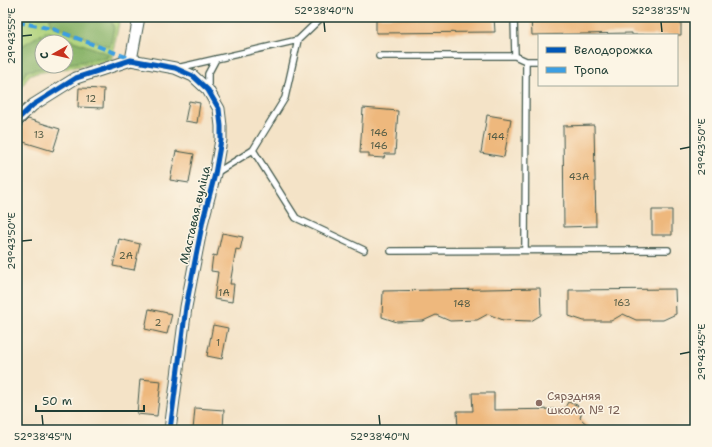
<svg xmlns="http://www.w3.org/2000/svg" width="712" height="447" font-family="'Shantell Sans',sans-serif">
	<rect width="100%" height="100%" fill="#fcf5e5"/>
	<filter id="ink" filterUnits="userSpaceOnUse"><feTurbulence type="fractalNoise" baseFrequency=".025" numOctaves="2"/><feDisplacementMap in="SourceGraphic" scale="8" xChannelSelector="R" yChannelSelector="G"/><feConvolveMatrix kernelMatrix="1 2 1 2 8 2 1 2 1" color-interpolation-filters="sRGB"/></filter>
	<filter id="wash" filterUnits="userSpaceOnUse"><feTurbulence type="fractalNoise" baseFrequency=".012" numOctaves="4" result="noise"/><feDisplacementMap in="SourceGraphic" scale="16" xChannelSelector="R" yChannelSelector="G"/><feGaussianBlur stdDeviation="0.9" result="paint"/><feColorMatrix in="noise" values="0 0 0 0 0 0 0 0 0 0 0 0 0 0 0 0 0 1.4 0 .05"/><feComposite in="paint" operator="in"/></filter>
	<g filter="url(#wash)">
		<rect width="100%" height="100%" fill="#f4e3c7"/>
		<path fill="#b0d37c" stroke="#688858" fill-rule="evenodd" d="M17,17h103l-9,44 -81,13 -13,20zM42,42h24v24h-24z"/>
		<path fill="#8cb56c" stroke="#567950" d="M50,17h60l4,11 -4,19 -60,-23z
			M46,31l63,23 -2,4 -41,6v-22h-24v24h14l-29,5 -10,15v-37z"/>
		<g id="blocks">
			<path fill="#eeb87d" d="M376,17h118l1,15 -119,1z
				M531,17h150v18h-49v-2l-100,2z
				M79,88l25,1 -1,19 -25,-1z
				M189,101l11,2 -3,20 -12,-2z
				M363,108l35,3 -3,43h-10l-1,4 -15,-1v-4h-9z
				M487,115l24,4 -7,38 -23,-4z
				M28,119l32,10 -7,22 -36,-11 5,-15z
				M594,125l2,101 -32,1 -1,-101z
				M176,151l18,3 -5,29 -19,-3z
				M652,210h20v25h-20z
				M222,233l21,4 -3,13 -4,-1 -6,35h4l-2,18 -18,-3 4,-27 -7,-1 2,-16 4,1z
				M119,239l21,5 -6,26 -21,-4z
				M540,288l1,27 -10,6 -28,-1 -15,-6 -11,6 -27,1 -14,-6 -13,6 -26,1 -15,-5 1,-26z
				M675,289l1,25 -13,6h-27l-13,-6 -12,7h-27l-15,-5v-26z
				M149,309l23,5 -5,20 -22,-5z
				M213,325l15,3 -6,31 -15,-3z
				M140,379l21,2 -4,35 -20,-2z
				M472,393h22v17l70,-1 4,-7 9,3 5,6 -2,7 13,12h-135l-1,-19h16z
				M195,408l29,2 -1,20h-30z"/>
		</g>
	</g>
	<g filter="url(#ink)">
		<use href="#blocks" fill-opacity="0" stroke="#3f564a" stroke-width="1"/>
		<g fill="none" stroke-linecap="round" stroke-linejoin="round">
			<defs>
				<path id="lane" d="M514,17l1,39 11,5 -1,189
					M298,40l-13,58 -32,52 43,68 68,32
					M379,56h136
					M526,61h13
					M177,68l121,-28 24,-23
					M208,89v-15l8,-15
					M216,173l37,-23
					M391,251l277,-1"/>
				<path id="street" d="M131,60l8,-43
					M17,120l16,-15 43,-27 55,-18 44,8 18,8 15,14 11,19 2,17v14l-6,34 -12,46 -17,87 -16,123"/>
			</defs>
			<use href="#lane" stroke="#3f564a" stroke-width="8"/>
			<use href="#street" stroke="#3f564a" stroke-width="13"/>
			<use href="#lane" stroke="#fff" stroke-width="5.5"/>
			<use href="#street" stroke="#fff" stroke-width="11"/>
			<path stroke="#3c9ee2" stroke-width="4" stroke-dasharray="8 4" stroke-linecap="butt" d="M17,22l36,7 78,30"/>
			<defs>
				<path id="cycleway" d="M17,120l16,-15 43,-27 55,-18 44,8 18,8 15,14 11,19 2,17v14l-6,34 -12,46 -17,87 -16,123"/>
			</defs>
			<use href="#cycleway" stroke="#fcf5e5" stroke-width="8"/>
			<use href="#cycleway" stroke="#0057b8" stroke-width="5"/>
		</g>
	</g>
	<path fill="none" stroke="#1f3d34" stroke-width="1.5" d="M324,22l1,10M661,22l1,10M22,36l10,-1M680,149l10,-2M22,241l10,-1M680,354l10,-2M42,415l1,10M379,415l1,10"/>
	<circle fill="#8d6e63" stroke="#fcf5e5" stroke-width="1.5" cx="539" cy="403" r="4"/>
	<g text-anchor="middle" stroke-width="3" stroke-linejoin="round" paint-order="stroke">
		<g font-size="10" fill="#535c46">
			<text x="91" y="102">12</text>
			<text x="379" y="136">146</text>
			<text x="39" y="138">13</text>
			<text x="496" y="140">144</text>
			<text x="379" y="149">146</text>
			<text x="579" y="180">43А</text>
			<text x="126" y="259">2А</text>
			<text x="224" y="296">1А</text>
			<text x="622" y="306">163</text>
			<text x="462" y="307">148</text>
			<text x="158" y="326">2</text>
			<text x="218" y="346">1</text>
		</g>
		<g font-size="12" fill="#1f3d34" stroke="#fcf5e5">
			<text transform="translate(195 215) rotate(-77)" y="4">Маставая вуліца</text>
		</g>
		<g font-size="12" fill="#785e54" stroke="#fcf5e5" text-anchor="start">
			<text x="547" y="400">Сярэдняя<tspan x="547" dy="14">школа № 12</tspan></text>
		</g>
	</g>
	<rect width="712" height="447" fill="none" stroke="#fcf5e5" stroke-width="44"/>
	<rect x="538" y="34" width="140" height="52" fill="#fcf5e5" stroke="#a4ab9e"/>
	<rect x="546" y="47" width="20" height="6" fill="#0057b8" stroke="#a4ab9e"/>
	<text x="574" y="54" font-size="12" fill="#1f3d34">Велодорожка</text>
	<rect x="546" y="67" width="20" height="6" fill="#3c9ee2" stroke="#a4ab9e"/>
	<text x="574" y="74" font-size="12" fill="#1f3d34">Тропа</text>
	<g transform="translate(54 54) rotate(262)"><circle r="19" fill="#fcf5e5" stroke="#a4ab9e"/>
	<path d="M0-3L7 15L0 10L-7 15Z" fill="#c8321e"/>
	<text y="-6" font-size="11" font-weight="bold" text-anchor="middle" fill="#1f3d34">С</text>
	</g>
	<path d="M36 405v6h108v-6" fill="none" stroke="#1f3d34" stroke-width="2"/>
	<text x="42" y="405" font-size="12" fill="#1f3d34" stroke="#fcf5e5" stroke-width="3" paint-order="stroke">50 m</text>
	<rect x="22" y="22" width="668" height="403" fill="none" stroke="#1f3d34" stroke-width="1.5"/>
	<g font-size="10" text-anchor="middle" fill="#1f3d34">
		<text x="324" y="14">52°38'40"N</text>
		<text x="661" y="14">52°38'35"N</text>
		<text transform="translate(11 36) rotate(-90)" y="4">29°43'55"E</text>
		<text transform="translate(701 147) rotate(-90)" y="4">29°43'50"E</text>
		<text transform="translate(11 241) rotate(-90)" y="4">29°43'50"E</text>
		<text transform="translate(701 352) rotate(-90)" y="4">29°43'45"E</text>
		<text x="43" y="440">52°38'45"N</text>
		<text x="380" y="440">52°38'40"N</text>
	</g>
</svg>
